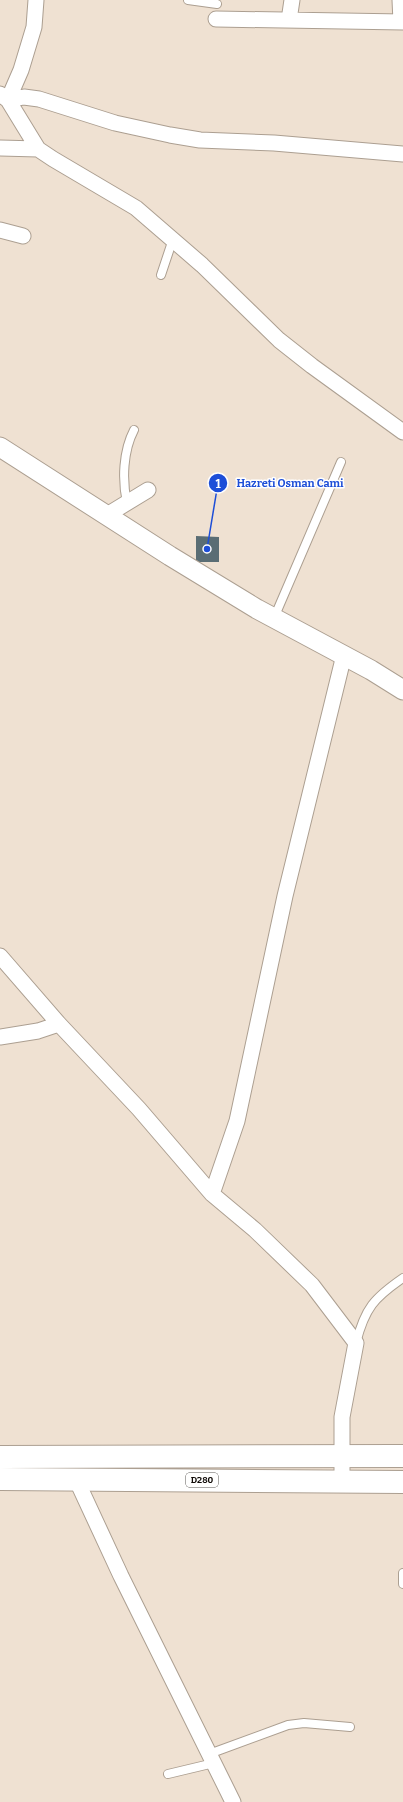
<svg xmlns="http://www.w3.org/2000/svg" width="403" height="1802" font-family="Bitter,serif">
	<rect width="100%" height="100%" fill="#efe1d2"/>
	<path fill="#5a6d74" d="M196,536l23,1v25h-23z"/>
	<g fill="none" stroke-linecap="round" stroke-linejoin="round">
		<defs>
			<path id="service" d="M188,0l29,4
				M161,275l12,-36
				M127,503c-5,-23 -4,-52 7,-73
				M274,618l67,-156
				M356,1343c9,-35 18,-45 47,-65
				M403,1584v-11
				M209,1754l79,-29 16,-2 46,4
				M168,1774l46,-11"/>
			<path id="minor" d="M400,0l1,22
				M216,19l187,3
				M289,20l3,-20
				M0,94l8,6 30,49 15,10 83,49 66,57 77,75 33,26 91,66
				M8,100l16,-3 15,2 76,24 55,12 30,5 74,3 129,11
				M8,100l13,-30 13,-43 2,-27
				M0,148l38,1
				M0,230l23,6
				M107,515l41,-25
				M0,956l59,68 80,85 73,85 43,36 57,55 44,58 -14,74v65
				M0,1037l38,-6 21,-7
				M212,1194l25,-73 48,-225 59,-241
				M76,1479l45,97 112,226"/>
			<path id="tertiary" d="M0,447l170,109 87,53 114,61 32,20"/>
			<path id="trunk" d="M0,1457l403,-1
				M0,1479l403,3"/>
		</defs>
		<use href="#service" stroke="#ac9f91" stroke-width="10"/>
		<use href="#minor" stroke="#ac9f91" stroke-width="17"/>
		<use href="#tertiary" stroke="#ac9f91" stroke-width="21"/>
		<use href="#trunk" stroke="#ac9f91" stroke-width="24"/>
		<use href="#service" stroke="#fff" stroke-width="8"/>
		<use href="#minor" stroke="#fff" stroke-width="15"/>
		<use href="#tertiary" stroke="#fff" stroke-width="19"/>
		<use href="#trunk" stroke="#fff" stroke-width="22"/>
	</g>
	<g text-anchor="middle" stroke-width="3" stroke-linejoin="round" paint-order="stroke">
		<rect fill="#fff" stroke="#575451" stroke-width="1" x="186" y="1473" width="32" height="14" rx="3"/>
		<g font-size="9" font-weight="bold" fill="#0f0a06">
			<text x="202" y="1483">D280</text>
		</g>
	</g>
	<path fill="none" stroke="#1d4ed8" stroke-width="1.5" d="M207 549L218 483"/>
	<g fill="#1d4ed8" stroke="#fff" stroke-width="1.5">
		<circle cx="207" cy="549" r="4"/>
		<circle cx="218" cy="483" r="10"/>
	</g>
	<g font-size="12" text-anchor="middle" font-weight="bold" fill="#fff">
		<text x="218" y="488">1</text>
	</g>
	<g font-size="11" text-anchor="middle" font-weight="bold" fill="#1d4ed8" stroke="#fff" stroke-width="3" stroke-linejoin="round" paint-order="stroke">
		<text x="290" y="487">Hazreti Osman Cami</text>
	</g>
</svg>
